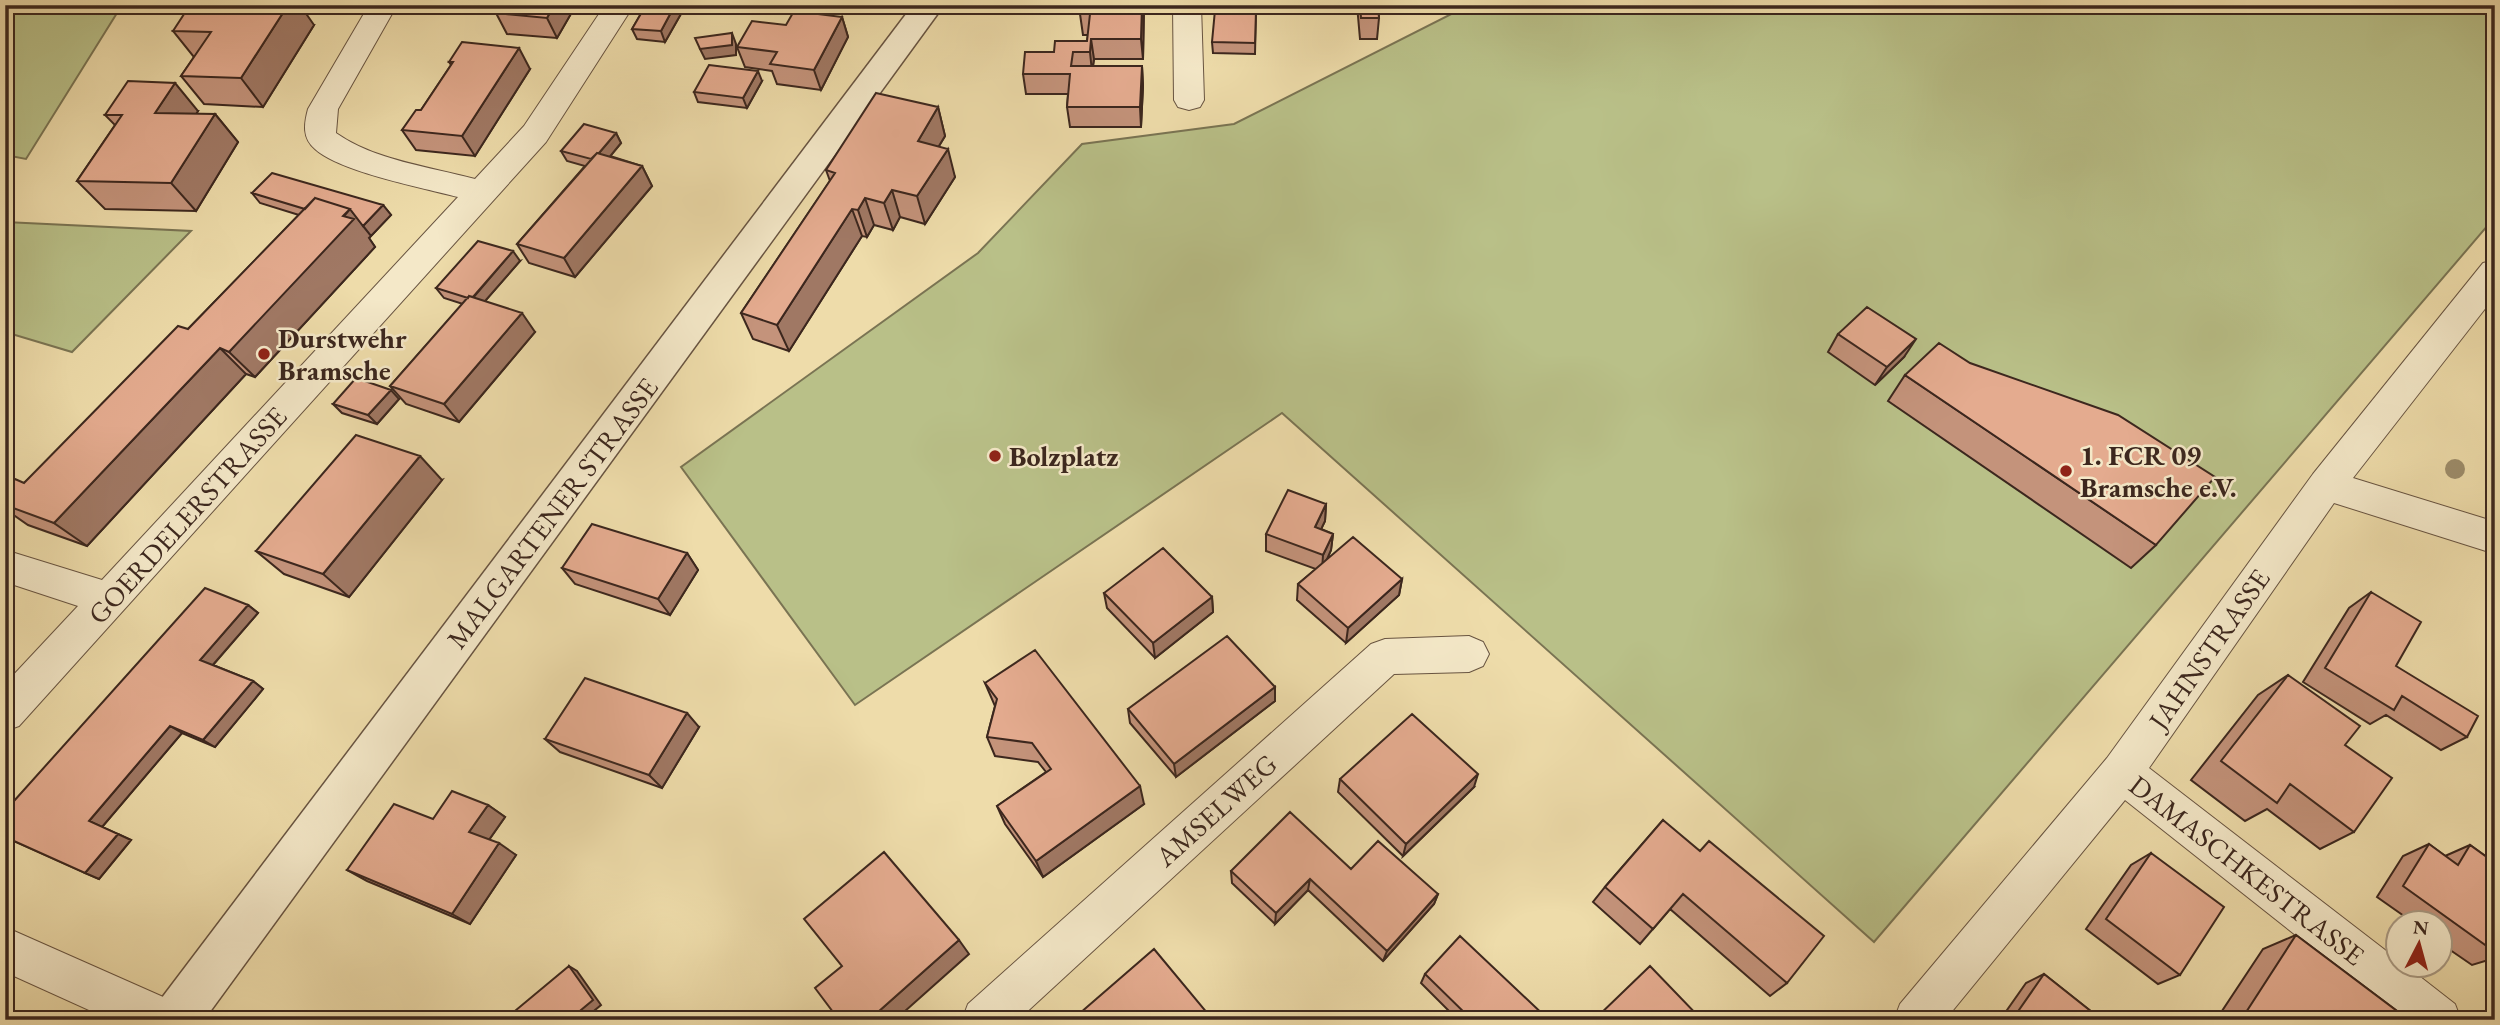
<svg xmlns="http://www.w3.org/2000/svg" width="2500" height="1025" font-family="'EB Garamond',serif">
	<rect width="100%" height="100%" fill="#eedcaa"/>
	<filter id="stains"><feTurbulence type="fractalNoise" baseFrequency=".00286" numOctaves="4"/><feColorMatrix values="0 0 0 0 .2 0 0 0 0 .09 0 0 0 0 .02 0 0 0 .5 -.17"/></filter>
	<radialGradient id="worn" r=".72"><stop offset=".6" stop-color="#630" stop-opacity="0"/><stop offset="1" stop-color="#630" stop-opacity=".3"/></radialGradient>
	<path fill="#b9c088" stroke="#7a7453" stroke-width="2" d="M5,5h117l-96,154 -21,-4z
		M1469,5h1026v212l-621,725 -592,-529 -427,292 -174,-238 297,-214 104,-109 152,-20z
		M5,222l186,9 -119,121 -67,-20z"/>
	<g fill="none" stroke-linecap="round" stroke-linejoin="round">
		<defs>
			<path id="minor" d="M369,5h28l-59,104 -2,24c38,27 94,34 139,46l49,-53 81,-121h29l-88,137 -527,584 -14,5v-47l73,-78 -73,-24v-32l97,30 356,-383c-34,-9 -118,-25 -143,-48 -13,-11 -11,-25 -7,-40z
				M1173,5h28l3,95 -4,7 -11,3 -11,-3 -4,-7z
				M2495,260v36l-142,182 133,41h9v32h-9l-152,-48 -185,265 249,192v5h7l50,39 6,16h-58l-278,-220 -180,220h-51l6,-16 207,-246 206,-284 170,-211z
				M1469,636l14,6 6,12 -6,12 -14,6 -75,2 -376,346h-56l6,-16 403,-360 14,-5z
				M5,927l174,77 6,16h-74l-106,-48z"/>
			<path id="tertiary" d="M913,5h31l-740,1015h-53l7,-17z"/>
		</defs>
		<use href="#minor" stroke="#685441" stroke-width="2"/>
		<use href="#tertiary" stroke="#685441" stroke-width="3"/>
		<use href="#minor" fill="#f4e8c8" fill-rule="evenodd"/>
		<use href="#tertiary" fill="#f4e8c8" fill-rule="evenodd"/>
	</g>
	<circle fill="#9d8d6b" cx="2455" cy="469" r="10"/>
	<path fill="#c4937b" stroke="#3c271e" stroke-width="2" d="M576,5l-19,33 -50,-4 -11,-21z
		M646,5h40l-21,37 -28,-3 -5,-10z
		M1144,5l-1,54h-49l-1,7h49l1,20 -2,41h-71l-3,-20 1,-13h-42l-3,-20 31,-22 33,-11 1,-6h-5l-3,-21z
		M1341,5h37l1,13 -2,21h-17l-3,-34z
		M1256,11l-1,43 -42,-1 -1,-11z
		M842,17l6,20 -27,53 -44,-6 -5,-13 -27,-4 -8,-20 49,-22z
		M314,25l-51,82 -59,-3 -23,-28 13,-19 -21,-26z
		M449,62l81,7 -55,87 -59,-6 -14,-20 19,-20 30,-45z
		M762,81l-15,27 -49,-6 -4,-10z
		M938,107l7,29 -6,10 16,31 -30,47 -25,-7 -7,13 -19,-5 -7,12 -5,-1 -73,115 -36,-12 -12,-26 89,-132 -4,-11z
		M198,111l-2,3h19l23,28 -42,69 -91,-2 -28,-28 38,-56 -10,-10z
		M616,133l5,10 -11,13 32,10 10,20 -77,91 -46,-14 -12,-19 68,-78 -18,-5 -6,-10z
		M252,193l131,12 8,10 -22,23 6,9 -120,130 -9,-3 -159,172 -59,-21 -23,-16v-20l19,-6 164,-154 111,-114 -39,-12z
		M520,261l-35,40 50,31 -76,90 -53,-18 -16,-18 73,-82 -19,-6 -8,-10z
		M1838,334l66,23 -29,28 -47,-33z
		M1905,375l251,170 -25,23 -243,-167z
		M399,399l-22,25 -35,-11 -9,-9z
		M442,480l-93,117 -65,-23 -28,-23z
		M1326,504l-1,17 -4,8 12,5 -2,16 -4,9 75,20 -3,16 -53,48 -49,-43 1,-16 18,-15 -50,-18v-17z
		M687,553l11,17 -28,45 -95,-31 -13,-16z
		M2371,592l25,74 71,71 -26,13 -55,-35 -16,9 -67,-42 46,-74z
		M1104,593l108,4 1,15 -58,46 -48,-50z
		M248,605l10,8 -45,52 40,16 10,8 -48,58 -33,-14 -80,94 29,13 -32,39 -94,-42z
		M2288,675l57,70 9,87 -34,17 -53,-40 -22,12 -54,-41 67,-85z
		M985,683l159,121 -101,73 -38,-53 -8,-18 49,-34 -8,-10 -43,-6 -8,-19 8,-31z
		M1275,687v14l-99,76 -46,-54 -2,-14z
		M699,727l-37,61 -102,-36 -15,-13z
		M1340,779l134,8 -71,69 -65,-64z
		M488,805l17,12 -16,23 27,15 -46,69 -103,-43 -20,-11 86,-51z
		M1663,820l124,163 -17,13 -100,-87 -30,35 -47,-42 12,-15z
		M2429,844l16,12 25,-11 25,18v95l-23,7 -32,-22v-20h-26l-37,-26 26,-41z
		M2151,853l29,122 -22,9 -72,-55 45,-64z
		M1351,869l87,25 -4,10 -51,57 -75,-71 -33,34 -43,-41 -1,-12z
		M2296,935l113,85h-193l47,-71z
		M1425,974l124,46h-91l-37,-37z
		M2044,974l58,46h-102l26,-37z"/>
	<path fill="#a07864" stroke="#3c271e" stroke-width="2" d="M288,5h12l14,20 -51,82 -22,-29z
		M554,5h22l-19,33 -10,-20z
		M675,5h11l-21,37 -4,-11z
		M1142,5h2l-1,54 -2,-20z
		M842,17l6,20 -27,53 -7,-20z
		M732,33l4,11v11l-31,4 -5,-10z
		M1091,39l3,20 -2,13 -2,-20z
		M519,48l11,21 -55,87 -13,-20z
		M1142,66l1,20 -2,41 -1,-20z
		M758,71l4,10 -15,27 -4,-10z
		M175,83l23,28 -19,30 -24,-28z
		M938,107l7,29 -20,33 -7,-28z
		M215,114l23,28 -42,69 -25,-28z
		M616,133l5,10 -22,27 -6,-10z
		M948,149l7,28 -30,47 -8,-28z
		M642,166l10,20 -77,91 -11,-19z
		M892,190l8,27 -7,13 -9,-27z
		M865,198l9,27 -7,12 -9,-27z
		M383,205l8,10 -20,21 -8,-10z
		M350,209l21,27 -2,2 6,9 -120,130 -26,-25z
		M852,209l10,27 -73,115 -12,-26z
		M513,251l7,10 -41,47 -7,-9z
		M522,313l13,19 -76,90 -15,-18z
		M1916,339l-12,18 -29,28 12,-18z
		M220,348l26,26 -159,172 -33,-23z
		M391,390l8,9 -22,25 -9,-9z
		M420,456l22,24 -93,117 -26,-23z
		M1326,504l-1,17 -11,23 1,-17z
		M1333,534l-2,16 -9,21 1,-16z
		M687,553l11,17 -28,45 -12,-16z
		M1402,579l-3,16 -53,48 2,-15z
		M1212,597l1,15 -58,46 -2,-15z
		M248,605l10,8 -47,54 -11,-7z
		M253,681l10,8 -48,58 -12,-7z
		M1275,687v14l-99,76 -2,-13z
		M687,713l12,14 -37,61 -13,-13z
		M170,726l12,7 -80,94 -13,-6z
		M1478,774l-4,13 -71,69 3,-12z
		M1140,786l4,18 -101,73 -7,-16z
		M488,805l17,12 -19,27 -17,-12z
		M118,834l13,6 -32,39 -14,-6z
		M499,843l17,12 -46,69 -18,-10z
		M1310,879l-2,11 -33,34 1,-11z
		M1438,894l-4,10 -51,57 4,-10z
		M959,940l10,14 -74,66h-26z
		M569,966l8,5 24,34 -18,15h-14z"/>
	<path fill="#e4ab8f" stroke="#3c271e" stroke-width="2" d="M190,5h98l-47,73 -60,-2 30,-44 -38,-1z
		M501,5h53l-7,13 -51,-5z
		M646,5h29l-14,26 -29,-2z
		M1081,5h61l-1,34h-50l-1,13h-17l-2,14h71l-2,41h-73l3,-33h-47l2,-22h29l1,-11h32l3,-27h-10z
		M1360,5h18l1,13h-18z
		M1215,10l41,1 -1,32 -43,-1z
		M794,11l48,6 -28,53 -44,-6 7,-12 -40,-5 15,-26 34,4z
		M732,33v12l-32,4 -5,-11z
		M462,42l57,6 -57,88 -60,-6 14,-20h5l32,-48h-4z
		M709,65l49,6 -15,27 -49,-6z
		M128,81l47,2 -20,30 60,1 -44,69 -94,-2 45,-66h-17z
		M876,93l62,14 -20,34 30,8 -31,47 -25,-6 -8,13 -19,-5 -7,12 -6,-1 -75,116 -36,-12 94,-140 -9,-3z
		M584,124l32,9 -17,20h-2l-6,6 -30,-8z
		M597,153l45,13 -78,92 -47,-14z
		M272,173l111,32 -20,21 -13,-17 -35,-11 -10,11 -53,-16z
		M315,198l35,11 -7,7 11,3 -125,133 -9,-4 -166,175 -49,-18v-16l10,-10 9,4 154,-157 10,3z
		M478,241l35,10 -40,46 -4,-1 -1,2 -32,-10z
		M469,296l53,17 -78,91 -54,-18z
		M1867,307l49,32 -29,28 -49,-33z
		M1939,343l31,20 148,52 97,62 -59,68 -251,-170z
		M356,378l35,12 -23,25 -35,-11z
		M356,435l64,21 -97,118 -67,-23z
		M1288,490l38,14 -11,23 18,7 -10,21 -57,-21z
		M592,524l95,29 -29,46 -96,-31z
		M1353,537l49,42 -54,49 -50,-44z
		M1163,548l49,49 -59,46 -49,-50z
		M205,588l43,17 -48,55 53,21 -50,59 -33,-14 -81,95 29,13 -33,39 -80,-36v-26z
		M2371,592l50,30 -25,44 82,50 -11,21 -65,-41 -8,14 -69,-42z
		M1227,636l48,51 -101,77 -46,-55z
		M1035,650l105,136 -104,75 -39,-55 54,-37 -19,-26 -45,-6 10,-38 -12,-16z
		M2288,675l72,51 -15,19 47,33 -38,54 -64,-48 -13,19 -56,-42z
		M585,678l102,35 -38,62 -104,-36z
		M1412,714l66,60 -72,70 -66,-65z
		M452,791l36,14 -19,27 30,11 -47,71 -105,-44 47,-66 39,15z
		M1290,812l61,57 27,-28 60,53 -51,57 -77,-72 -34,34 -45,-42z
		M1663,820l37,31 9,-10 115,95 -37,47 -104,-89 -30,35 -48,-42z
		M2429,844l29,21 12,-20 25,18v89l-92,-66z
		M884,852l75,88 -90,80h-30l-24,-32 27,-22 -38,-47z
		M2151,853l73,54 -44,68 -74,-56z
		M2296,935l113,85h-168z
		M1460,936l89,84h-77l-47,-46z
		M1154,949l59,71h-141z
		M569,966l24,34 -24,20h-65z
		M1650,966l52,54h-106l-1,-1z
		M2044,974l58,46h-90z
		M737,1015l4,5h-10z"/>
	<g fill="#8f2418" stroke="#f4e8c8" stroke-width="2.5">
		<circle cx="264" cy="354" r="7"/>
		<circle cx="995" cy="456" r="7"/>
		<circle cx="2066" cy="471" r="7"/>
	</g>
	<g text-anchor="middle" stroke-width="5" stroke-linejoin="round" paint-order="stroke">
		<g font-size="28" font-weight="bold" fill="#3c271e" stroke="#f4e8c8" text-anchor="start">
			<text x="278" y="348">Durstwehr<tspan x="278" dy="32">Bramsche</tspan></text>
			<text x="2080" y="465">1. FCR 09<tspan x="2080" dy="32">Bramsche e.V.</tspan></text>
			<text x="1009" y="466">Bolzplatz</text>
		</g>
		<g font-size="28" fill="#3c271e" stroke="#f4e8c8">
			<text transform="translate(552 513) rotate(-53)" y="10">MALGARTENER STRASSE</text>
			<text transform="translate(187 515) rotate(-48)" y="10">GOERDELERSTRASSE</text>
			<text transform="translate(2209 649) rotate(-55)" y="10">JAHNSTRASSE</text>
			<text transform="translate(1216 810) rotate(-42)" y="10">AMSELWEG</text>
			<text transform="translate(2247 870) rotate(38)" y="10">DAMASCHKESTRASSE</text>
		</g>
	</g>
	<rect width="2500" height="1025" fill="none" stroke="#eedcaa" stroke-width="28"/>
	<rect x="7" y="7" width="2486" height="1011" fill="none" stroke="#3c271e" stroke-width="3.5"/>
	<rect x="14" y="14" width="2472" height="997" fill="none" stroke="#3c271e" stroke-width="2"/>
	<g transform="translate(2419 944) rotate(6)"><circle r="33" fill="#f4e8c8" stroke="#aa9b84" stroke-width="2"/>
	<path d="M0-5L12 26L0 18L-12 26Z" fill="#8f2418"/>
	<text y="-10" font-size="19" font-weight="bold" text-anchor="middle" fill="#3c271e">N</text>
	</g>
	<rect width="100%" height="100%" filter="url(#stains)"/>
	<rect width="100%" height="100%" fill="url(#worn)"/>
</svg>
